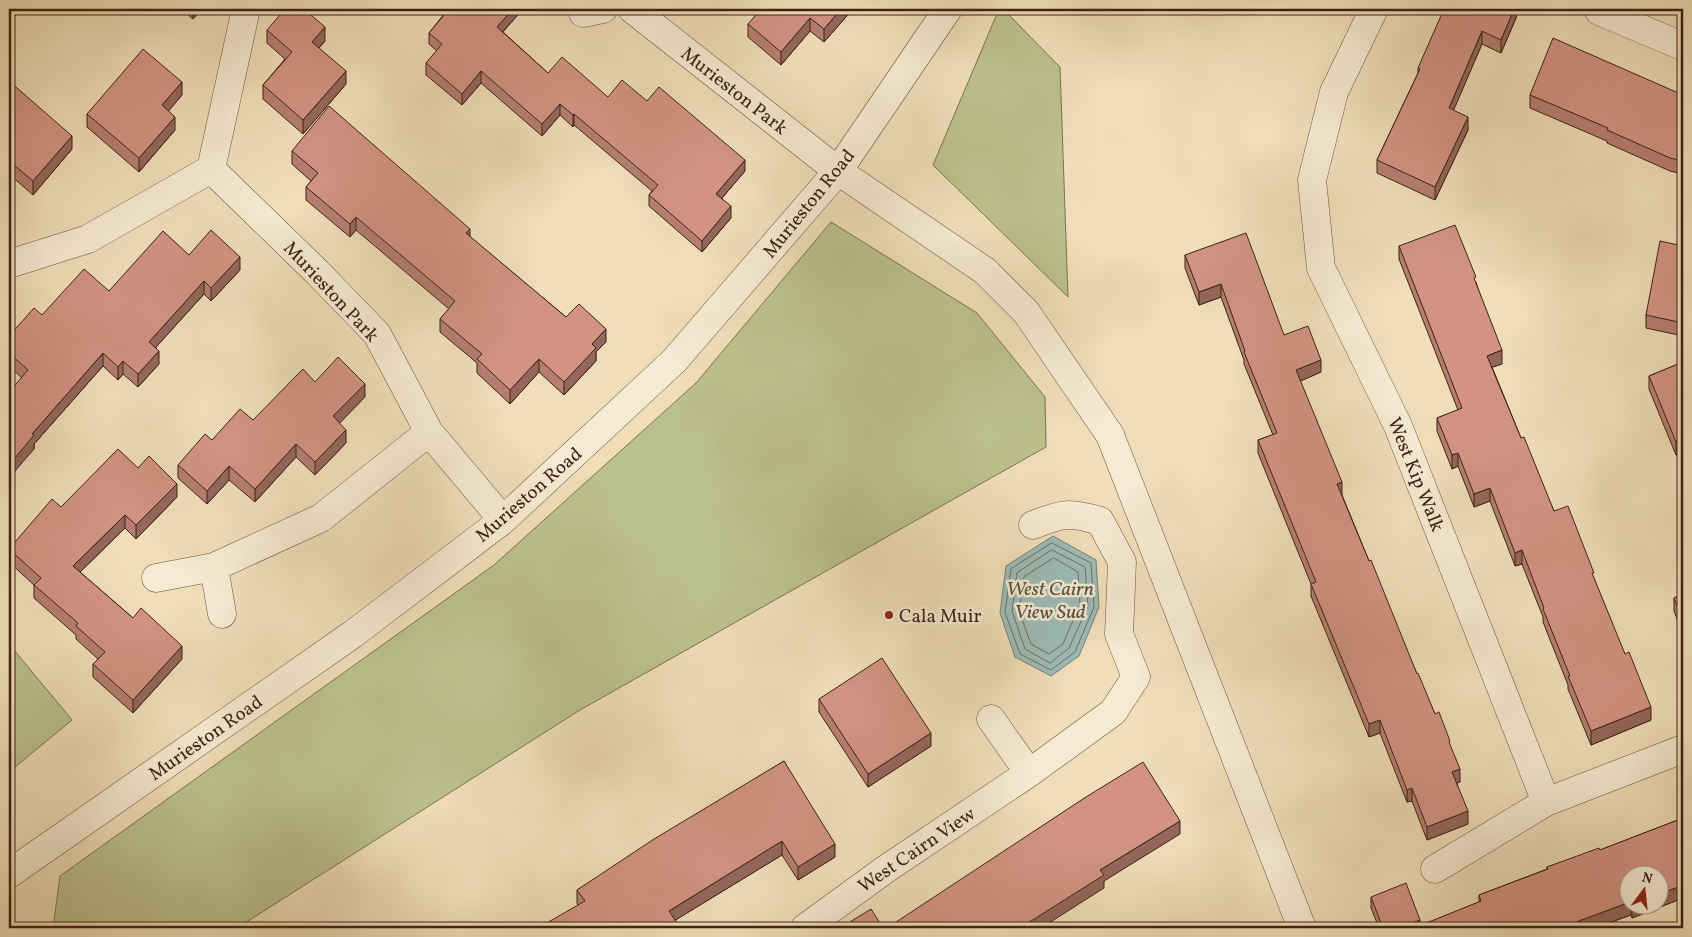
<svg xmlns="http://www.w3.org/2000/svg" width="1692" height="937" font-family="Vollkorn,serif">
	<rect width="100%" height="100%" fill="#f0deb9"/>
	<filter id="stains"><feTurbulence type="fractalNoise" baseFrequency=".004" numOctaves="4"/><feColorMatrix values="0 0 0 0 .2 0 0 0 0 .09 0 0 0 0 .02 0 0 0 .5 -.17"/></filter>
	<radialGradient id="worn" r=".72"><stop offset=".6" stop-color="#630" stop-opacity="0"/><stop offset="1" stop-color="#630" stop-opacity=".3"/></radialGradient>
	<path fill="#bbc18e" stroke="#7c7250" d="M999,9h4l57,58 8,230 -135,-132z
		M831,222l146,91 68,84 1,50 -466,263 -343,218h-184l7,-52 434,-311 202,-182z
		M9,644l63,76 -63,52z"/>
	<path fill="#9cbbb6" stroke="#767e75" d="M1053,536l43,24 3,47 -20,49 -28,20 -36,-19 -15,-44 6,-47z"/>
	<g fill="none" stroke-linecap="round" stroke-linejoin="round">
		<path stroke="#6c6f64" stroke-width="1" d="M1052,543l39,20 3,44 -19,45 -24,18 -31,-16 -15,-42 6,-43z
			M1052,550l33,17 3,39 -19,42 -19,15 -25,-14 -13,-38 5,-38z
			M1054,558l24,14 2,32 -17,40 -14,10 -18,-10 -12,-33 5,-34z"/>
		<defs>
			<path id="minor" d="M632,9l206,162 147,100 41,41 84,123 192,493
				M1374,9l-40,83 -22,88 9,88 77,158 148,376 137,-53
				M1599,11l83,35
				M583,13l20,-4
				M211,169l106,103 60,62 52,98
				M9,264l79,-25 123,-70 35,-160
				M214,567l8,47
				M156,578l58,-11 107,-49 108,-86 74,88
				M1029,773l84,-61 23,-35 -17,-43 3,-72 -22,-41c-30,-9 -37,-8 -67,4
				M1435,869l111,-67
				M9,874l344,-240 150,-114 171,-159 164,-190 110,-162
				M805,928l81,-59 143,-96 -38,-54"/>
		</defs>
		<use href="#minor" stroke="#69523c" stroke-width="29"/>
		<use href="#minor" stroke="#f5ead2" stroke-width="28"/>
	</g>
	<path fill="#b57e71" stroke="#3c2313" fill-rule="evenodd" d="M181,9h22l-10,10z
		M448,9h75l-20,23 45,41 60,24 39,4 98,70 -23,27 9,20 -29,34 -53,-46v-11l3,-4 -78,-66 -1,2 -13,-12 -18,21 -61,-53 -19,22 -36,-30v-12l11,-12 -8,-7v-11z
		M853,9l-29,33 -14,-11 -29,34 -33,-28v-13z
		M1516,9v9l-15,35 -19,-9 -29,66 15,20 -33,70 -58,-27v-13l41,-87v-5z
		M267,30l58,11 -6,7 27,36 -43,50 -40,-35v-14l22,-26 -18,-16z
		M9,81l63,68 -39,46 -24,-21z
		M182,95l-14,16 7,19 -36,42 -52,-45v-13z
		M1530,95h153v79l-13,-3 -63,-28v-2l-77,-33z
		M292,151l178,86 96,80 40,25 -10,10v9l-32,34 -25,-23 -29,32 -33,-31v-10l-37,-31v-13l9,-10 -93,-79 -6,7 -44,-37v-13l5,-6 -19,-17z
		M1399,246l77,36 26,82 -10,3 29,71 33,73 40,68 57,141 -60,25 -23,-56v-4l-25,-63v-5l-21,-53 -7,2 -25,-65 -16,6 -16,-41 -6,3 -15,-38v-13l21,-8 -59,-151z
		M1683,246v90l-37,-8v-13z
		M189,255l51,15 -29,31 -7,-7 -48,53 3,17 -21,23 -15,-13 -5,6 -15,-14 -69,78v5l-12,-71 -13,-12v-30l33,-21 67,-24z
		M1185,255l99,80 37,37 -21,9 42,114 27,66 48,113 18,40 15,31 10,37 -3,1 11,41 -41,16 -15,-39 -5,1 -27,-69 -11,4 -58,-141v-12l-53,-131v-13l15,-5 -29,-71v-4l-23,-63 -22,8 -14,-37z
		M1683,362v90l-7,3 -27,-66v-13z
		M315,382l50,15 -26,26 7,20 -31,32 -19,-18 -41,45 -26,-22 -22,24 -29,-26v-13l34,-25 41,-20z
		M138,468l39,29 -41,42 -11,-11 -45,44 53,46 49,41 -49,54 -40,-36v-13l5,-5 -22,-20v-4l-42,-37v-13l-25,-23v-13l52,-42z
		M1683,594v40l-9,-23v-13z
		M819,699l112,47 -63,41 -49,-75z
		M784,761l51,96 -37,23 -16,-25 -107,65 2,8 -99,-23 -1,-2v-13z
		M1683,818v80l-51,20 -1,-3 -37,13h-215l-8,-20v-11l49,29 59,-24v-7l68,-26v-2l53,-17zM1630,874l30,30h-30z"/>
	<path fill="#93675c" stroke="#3c2313" d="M193,9h10l-10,10z
		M513,9h10l-26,29v-11z
		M841,9h12l-29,33v-13z
		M1514,9h2v9l-15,35v-13z
		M810,18v13l-29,34v-13z
		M325,27v14l-13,15v-14z
		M1482,31v13l-33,77v-13z
		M346,71v13l-43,50v-14z
		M481,71v12l-19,22v-11z
		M182,82v13l-20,24v-14z
		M560,104v11l-18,21v-12z
		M574,114v11l-1,2v-12z
		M175,117v13l-36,42v-14z
		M1468,117v13l-33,70v-13z
		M72,136v13l-39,46v-14z
		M745,160v11l-29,34v-11z
		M731,206v12l-29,34v-11z
		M356,217v13l-6,7v-13z
		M470,229v13l-4,-9z
		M240,257v13l-29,31v-13z
		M204,281v13l-55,61v-13z
		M1221,284v13l-22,8v-13z
		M606,329v13l-10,10v9l-32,34v-13l28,-38z
		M1502,350v14l-15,5v-13z
		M159,351v13l-21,23v-13z
		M103,353v13l-69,78v5l-25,29v-13l23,-31z
		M539,359v13l-29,32v-14z
		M1321,360v12l-25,11v-13z
		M123,361v13l-5,6v-13z
		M365,384v13l-32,33v-14z
		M346,430v13l-31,32v-13z
		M1683,439v13l-7,3v-13z
		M296,444v13l-41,45v-13z
		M1458,453v13l-6,3v-14z
		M229,466v14l-22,24v-13z
		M1342,482v13l-5,2v-13z
		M177,484v13l-41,42v-14z
		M1490,488v13l-16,6v-13z
		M125,515v13l-52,51v-13z
		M1522,550v14l-7,2v-13z
		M182,646v13l-49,54v-13z
		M1651,707v13l-60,25v-14z
		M1380,720v13l-11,4v-13z
		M931,733v13l-63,41v-13z
		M1460,769v13l-8,3v-13z
		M1412,788v13l-5,1v-12z
		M1468,811v13l-41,16v-13z
		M1180,821v13l-76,47v7l-63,40h-21l80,-58z
		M782,841v14l-113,69v-13z
		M835,844v13l-37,23v-13z
		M1683,885v13l-51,20v-13l28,-1v-10z
		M1630,902v2h1v11l-37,13h-34z
		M1420,920v8h-21z
		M677,923v5h-9z"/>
	<path fill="#d29383" stroke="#3c2313" d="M285,9h19l21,18 -13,15 34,29 -43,49 -40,-35 29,-33 -25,-22z
		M449,9h64l-16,18 51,46 14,-16 46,40 14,-17 25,21 12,-14 86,73 -29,34 15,12 -29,35 -53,-46 9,-10 -84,-71 -1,1 -13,-11 -18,20 -61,-53 -19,23 -36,-31 16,-19 -13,-11z
		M761,9h80l-17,20 -14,-11 -29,34 -33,-28z
		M1444,9h70l-13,31 -19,-9 -33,77 19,9 -33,70 -58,-27 43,-91 -2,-1z
		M1553,38l130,57v66l-13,-3 -63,-28 1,-2 -78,-33z
		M143,49l39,33 -20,23 13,12 -36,41 -52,-44z
		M9,81l63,55 -39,45 -24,-20z
		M329,106l141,123 -4,4 100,84 13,-13 27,25 -14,15 4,4 -32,34 -25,-23 -29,31 -33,-31 5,-5 -42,-35 15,-18 -99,-84 -6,7 -44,-37 12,-14 -26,-22z
		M1455,225l21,52 -2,1 28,72 -15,6 34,82 3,-1 30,74 14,-5 26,67h-2l33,81 4,-2 22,55 -60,24 -23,-55h2l-27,-67 1,-1 -22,-58 -7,3 -25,-65 -16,6 -16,-41 -6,2 -15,-37 25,-10 -63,-162z
		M211,230l29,27 -29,31 -7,-7 -55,61 10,9 -21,23 -15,-13 -5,6 -15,-14 -71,81 2,1 -25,30v-73l19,-22 -19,-17v-17l25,-28 8,7 42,-46 25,22 54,-60 26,24z
		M1246,233l38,102 24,-9 13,34 -25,10 46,112 -5,2 32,77 2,-1 46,114 1,-1 17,41 4,-2 11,29 -1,1 11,27 -8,3 16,39 -41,16 -15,-39 -5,2 -27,-70 -11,4 -58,-140 5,-2 -58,-142 19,-7 -33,-81 1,-1 -24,-67 -22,8 -14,-37z
		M1660,241l23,5v77l-37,-8z
		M338,357l27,27 -32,32 13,14 -31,32 -19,-18 -41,45 -26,-23 -22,25 -29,-26 27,-31 7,6 28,-31 13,11 50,-51 12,13z
		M1683,362v77l-7,3 -27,-66z
		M118,449l20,19 11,-12 28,28 -41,41 -11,-10 -52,51 60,52 8,-10 41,38 -49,54 -40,-36 12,-12 -29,-26 2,-3 -44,-38 7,-7 -32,-29 43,-50 9,8z
		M1683,594v27l-9,-23z
		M882,658l49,75 -63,41 -49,-75z
		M784,761l51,83 -37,23 -16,-26 -113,70 8,12 -9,5h-130l47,-27 -8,-11 77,-51z
		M1143,762l37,59 -80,49 4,5 -84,53h-133l199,-131z
		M1683,818v67l-23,9v-20h-30v28l-70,26h-146l67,-27 -2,-6 69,-26 -1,-2 52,-19 1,2z
		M1406,883l14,37 -21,8h-16l-12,-31z
		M871,909l12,19h-43z"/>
	<circle fill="#8f2418" stroke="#f5ead2" stroke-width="2" cx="889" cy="615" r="5"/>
	<g text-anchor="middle" stroke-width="5" stroke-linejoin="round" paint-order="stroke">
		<g font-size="19" fill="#3c2313" stroke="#f5ead2">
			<text transform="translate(735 90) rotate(38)" y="7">Murieston Park</text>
			<text transform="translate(808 203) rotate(-51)" y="7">Murieston Road</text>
			<text transform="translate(332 291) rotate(47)" y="7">Murieston Park</text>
			<text transform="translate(1417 474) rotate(68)" y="7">West Kip Walk</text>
			<text transform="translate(528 494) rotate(-41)" y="7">Murieston Road</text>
			<text transform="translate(205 737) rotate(-35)" y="7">Murieston Road</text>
			<text transform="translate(916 849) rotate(-34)" y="7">West Cairn View</text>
		</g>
		<g font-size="19" fill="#3c2313" stroke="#f5ead2" text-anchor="start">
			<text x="899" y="622">Cala Muir</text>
		</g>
		<g font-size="20" font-style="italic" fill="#595144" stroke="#f5ead2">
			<text x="1050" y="595">West Cairn<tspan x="1050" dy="23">View Sud</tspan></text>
		</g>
	</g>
	<rect width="1692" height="937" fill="none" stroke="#f0deb9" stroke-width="30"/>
	<rect x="10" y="10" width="1672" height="917" fill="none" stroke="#3c2313" stroke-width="2.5"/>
	<rect x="15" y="15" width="1662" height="907" fill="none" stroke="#3c2313"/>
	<g transform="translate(1644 890) rotate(15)"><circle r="24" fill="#f5ead2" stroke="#ab9a86"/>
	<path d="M0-4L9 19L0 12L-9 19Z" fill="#8f2418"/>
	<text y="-8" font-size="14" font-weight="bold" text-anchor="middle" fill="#3c2313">N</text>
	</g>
	<rect width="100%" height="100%" filter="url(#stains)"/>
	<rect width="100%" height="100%" fill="url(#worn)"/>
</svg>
